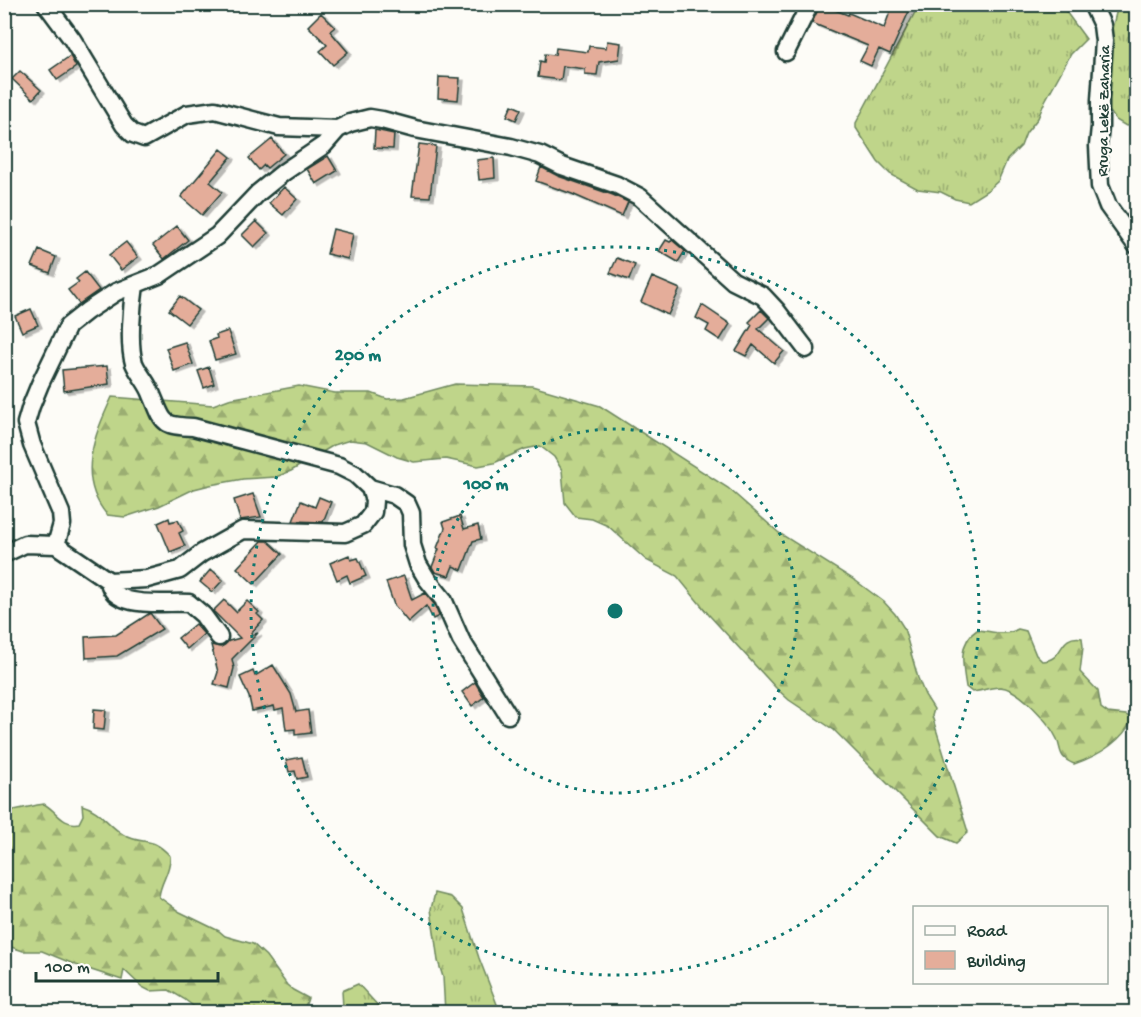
<svg xmlns="http://www.w3.org/2000/svg" width="1141" height="1017" font-family="'Gochi Hand',sans-serif">
	<defs>
		<pattern id="grass-tufts" width="24" height="20" patternUnits="userSpaceOnUse" patternTransform="scale(1.5)"><rect width="24" height="20" fill="#bfd58a"/><path d="M3 7l-1-3M5 7V3M7 7l1-3M15 17l-1-3M17 17v-4M19 17l1-3" fill="none" stroke="#9bae72"/></pattern>
		<pattern id="forest-firs" width="22" height="20" patternUnits="userSpaceOnUse" patternTransform="scale(1.5)"><rect width="22" height="20" fill="#bfd58a"/><path d="M5 1l3.5 6h-7zM16 11l3.5 6h-7z" fill="#9bae72"/></pattern>
		<filter id="shadow"><feDropShadow dx="4" dy="2.5" stdDeviation="0" flood-color="#0004"/></filter>
	</defs>
	<rect width="100%" height="100%" fill="#fdfcf7"/>
	<filter id="ink" filterUnits="userSpaceOnUse"><feTurbulence type="fractalNoise" baseFrequency=".0167" numOctaves="2"/><feDisplacementMap in="SourceGraphic" scale="12" xChannelSelector="R" yChannelSelector="G"/><feConvolveMatrix kernelMatrix="1 2 1 2 8 2 1 2 1" color-interpolation-filters="sRGB"/></filter>
	<g filter="url(#ink)">
		<path fill="url(#grass-tufts)" stroke="#6f895f" stroke-width="1.5" d="M919,5h142l25,34 -15,15 -26,47 -7,17 -12,15 -5,13 -14,14 -9,21 -10,9 -19,12 -14,-3 -14,-7 -23,-3 -28,-15 -12,-12 -22,-34v-5z
			M1118,5h18v120l-10,1 -10,-6 -8,-11 1,-68z
			M435,893l16,4 12,12 16,49 21,54h-55l-2,-35 -5,-16 -7,-52z
			M358,984l23,25 4,3h-38l-4,-4 -1,-17z"/>
		<path fill="url(#forest-firs)" stroke="#6f895f" stroke-width="1.5" d="M455,384l77,2 68,20 128,82 51,45 77,48 28,21 11,12 9,14 14,50 7,17 9,14 -2,7 36,116 -12,11 -16,-7 -106,-106 -45,-30 -13,-12 -67,-73 -32,-39 -31,-16 -38,-34 -16,-7 -16,-2 -11,-14 -3,-33 -8,-13 -14,-11 -15,3 -31,14 -16,3 -32,-7 -32,3 -17,-5 -30,-15 -17,-2 -16,5 -43,26 -15,6 -33,2 -33,6 -16,4 -35,17 -34,11 -18,-2c-31,-37 -13,-79 5,-118l101,8 16,-6 70,-13 36,7h36l16,6 17,-1z
			M1018,629l8,2 10,24 6,6c23,0 15,-27 40,-23l1,9 -3,25 18,19 3,17 7,5 18,2 7,4c-12,23 -35,37 -59,45 -16,-7 -12,-12 -17,-25 -8,-17 -38,-51 -57,-52 -9,0 -19,4 -28,5l-6,-5c-3,-20 -9,-44 11,-57 15,1 27,7 41,-1z
			M44,804c13,7 18,22 35,19l4,-8 -1,-10c19,5 26,21 42,30 20,11 27,0 46,21 1,16 -10,26 -11,41l21,15 39,19 6,5 28,8 13,12 21,29 6,5 15,8 -3,9 -7,5h-97l-17,-13 -15,-9 -19,1 -8,-4 -18,-17 -2,10 -46,-15 -34,-14h-19l-18,-6v-134c5,1 29,-6 39,-7z"/>
		<path fill="#e4ad9a" stroke="#1f3d34" stroke-width="1.5" filter="url(#shadow)" d="M820,4l28,11 1,-2 35,15 9,-24 17,5 -20,45 -11,-5 -8,17 -11,-5 8,-15 -56,-23z
			M321,13l14,14 -5,4 18,21 -15,13 -13,-14 7,-6 -19,-19z
			M607,41l14,2 -2,16 -20,3 -2,13 -12,-1v-5l-22,-3 -2,14 -23,-3 2,-16 4,1 1,-8 10,1 1,-7 32,4 1,-6 17,2z
			M70,56l6,11 -19,13 -7,-10z
			M20,71l21,19 -8,9 -21,-20z
			M439,77l21,1 -2,22 -20,-2z
			M512,105l9,4 -5,11 -9,-4z
			M375,130l19,4 -1,15 -19,-1z
			M272,139l12,15 -17,14 -3,-3 -5,5 -10,-12z
			M419,144l17,2 -6,51 -18,-1z
			M221,149l10,8 -21,25 12,10 -20,23 -21,-18z
			M328,156l9,15 -21,13 -9,-15z
			M494,158l1,20 -16,2 -2,-20z
			M541,167l17,9 55,19 15,7 -6,14 -50,-22 -36,-13z
			M284,187l13,12 -14,16 -14,-12z
			M256,221l12,12 -14,14 -12,-12z
			M177,226l11,14 -24,19 -11,-14z
			M333,229l20,5 -5,25 -21,-5z
			M666,240l4,2 2,-2 13,11 -7,11 -19,-11z
			M126,242l12,15 -17,13 -12,-15z
			M39,250l17,7 -6,16 -18,-7z
			M617,258l18,7 -6,15 -19,-7z
			M85,272l14,18 -20,14 -11,-14 11,-8 -3,-3z
			M652,277l28,12 -12,26 -27,-13z
			M180,296l18,14 -11,14 -18,-14z
			M702,305l28,19 -10,16 -14,-9 3,-6 -13,-7z
			M31,309l7,16 -16,7 -7,-16z
			M761,310l8,8 -11,11 26,22 -10,12 -21,-18 -7,11 -10,-5 16,-26 -3,-3z
			M228,331l8,23 -21,6 -6,-19 8,-3 -1,-3z
			M185,342l8,22 -19,7 -8,-23z
			M107,366l2,18 -45,7 -2,-21z
			M209,367l5,17 -10,4 -6,-17z
			M253,494l8,23 -21,3 -6,-20z
			M319,497l12,5 -8,20 -30,-1 8,-20 14,6z
			M460,516l4,13 14,-4 3,14 -8,2 -11,29 -9,-4 -4,10 -14,-4 -3,-5 7,-18 -2,-1 8,-20 -2,-6z
			M169,518l1,4 8,-2 5,11 -4,2 6,13 -15,6 -12,-29z
			M262,541h6l14,13 -28,30 -17,-16z
			M349,555l2,5 7,-2 8,18 -16,7 -3,-8 -10,5 -7,-17z
			M211,569l12,11 -11,12 -12,-10z
			M404,576l8,24 13,-7 9,11 5,12 -6,3 -7,-13 -18,16 -14,-17 -8,-23z
			M224,600l12,12 11,-11 12,11 -2,2 6,6 -12,13 1,2 6,-2 -26,26 2,9 -5,20 -15,-4 4,-12 -7,-27 10,2 8,-6 11,-3 -27,-27z
			M150,613l12,16 -45,27 -31,2 -1,-21 31,-2z
			M195,624l9,10 -17,15 -9,-11z
			M273,665l18,29 5,18 12,-2 3,23 -16,2v-6l-9,1 -3,-22 -8,2 -1,-4 -22,5 -3,-14 -9,-20 13,-6 2,5z
			M475,682l9,15 -12,9 -10,-14z
			M94,709l12,1 -2,20 -11,-1z
			M302,757l5,20 -10,2 -2,-8 -6,1 -3,-12z"/>
		<g fill="none" stroke-linecap="round" stroke-linejoin="round">
			<defs>
				<path id="minor" d="M46,4l26,35 52,86 9,9 11,4 43,-24 28,-4 64,17 59,2 12,-6 20,-5 12,2 33,9 96,18 29,8 22,11 55,19 23,12 93,84 30,15 14,15 29,38
					M1092,4l10,21 2,16 -4,59v27l-2,19 2,40 8,20 28,39
					M786,52l24,-48
					M370,488l24,7 13,9 4,9 1,32 6,19 9,15 16,20 18,41 47,75
					M56,545l6,-21 -1,-11 -29,-68 -6,-22 5,-17 9,-22 28,-58 19,-15 29,-19 43,-17 58,-39 41,-43 26,-21 40,-27 14,-16
					M4,554l21,-10 31,1 53,36 38,-2 33,-9 22,-17 41,-23 102,3 18,-8 10,-13 1,-11 -4,-13 -15,-14 -16,-8 -146,-39c-33,-1 -29,-5 -41,-32 -4,-12 -13,-20 -18,-32 -6,-19 -2,-58 1,-78
					M109,581c4,30 59,20 80,22l14,12 16,22"/>
			</defs>
			<use href="#minor" stroke="#1f3d34" stroke-width="21"/>
			<use href="#minor" stroke="#fdfcf7" stroke-width="16"/>
		</g>
	</g>
	<g fill="none" stroke="#0f766e" stroke-width="3" stroke-dasharray="3 6">
		<circle cx="615" cy="611" r="182"/>
		<circle cx="615" cy="611" r="364"/>
	</g>
	<g text-anchor="middle" stroke-width="4.5" stroke-linejoin="round" paint-order="stroke">
		<g font-size="16" fill="#1f3d34" stroke="#fdfcf7">
			<text transform="translate(1102 111) rotate(-89)" y="6">Rruga Lekë Zaharia</text>
		</g>
	</g>
	<circle cx="615" cy="611" r="9" fill="#0f766e" stroke="#fdfcf7" stroke-width="3"/>
	<g font-size="18" text-anchor="middle" font-weight="bold" fill="#0f766e" stroke="#fdfcf7" stroke-width="4.5" stroke-linejoin="round" paint-order="stroke">
		<text x="358" y="360">200 m</text>
		<text x="486" y="489">100 m</text>
	</g>
	<rect width="1141" height="1017" fill="none" stroke="#fdfcf7" stroke-width="24"/>
	<rect x="12" y="12" width="1117" height="993" fill="none" stroke="#1f3d34" stroke-width="2" filter="url(#ink)"/>
	<rect x="913" y="906" width="195" height="78" fill="#fdfcf7" stroke="#a4b0a9" stroke-width="1.5"/>
	<rect x="925" y="926" width="30" height="9" fill="#fdfcf7" stroke="#a4b0a9" stroke-width="1.5"/>
	<text x="967" y="936" font-size="18" fill="#1f3d34">Road</text>
	<rect x="925" y="951" width="30" height="18" fill="#e4ad9a" stroke="#a4b0a9" stroke-width="1.5"/>
	<text x="967" y="966" font-size="18" fill="#1f3d34">Building</text>
	<path d="M36 972v9h182v-9" fill="none" stroke="#1f3d34" stroke-width="3"/>
	<text x="45" y="972" font-size="18" fill="#1f3d34" stroke="#fdfcf7" stroke-width="4.5" paint-order="stroke">100 m</text>
</svg>
